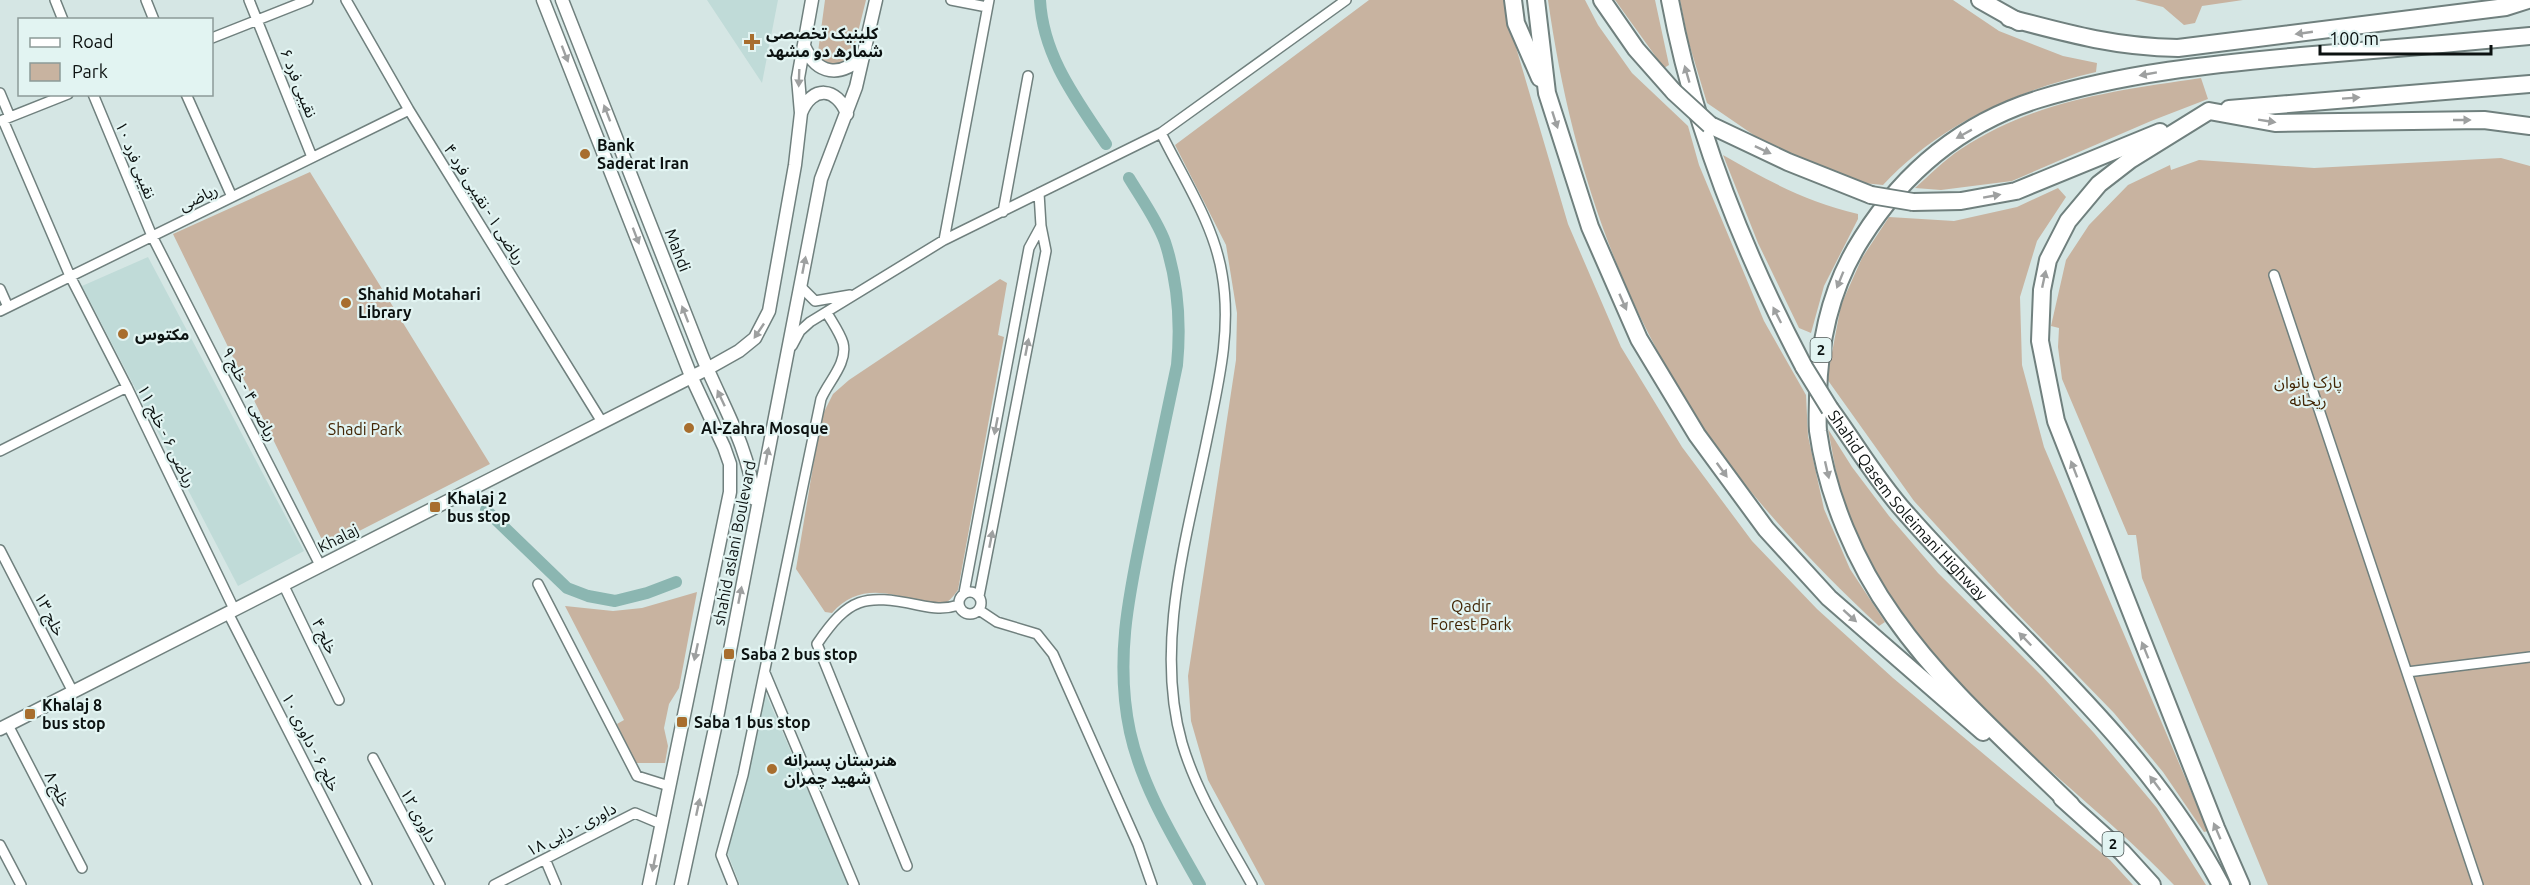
<svg xmlns="http://www.w3.org/2000/svg" width="2530" height="885" font-family="Ubuntu,'Noto Sans Arabic',sans-serif">
	<rect width="100%" height="100%" fill="#d5e6e4"/>
	<path fill="#c0dbd8" d="M707,0h71l-16,83z
		M148,257l156,294 -66,35 -156,-300z
		M762,685l87,200h-109l-12,-31z"/>
	<path fill="#c8b3a0" d="M825,0h41l-14,56 -7,8 -9,3 -12,-4 -6,-11z
		M1369,0h138l3,27 58,197 53,123 61,100 70,94 65,68 76,69 217,182 23,25h-868l-57,-105 -17,-59 -3,-45 48,-316 1,-47 -11,-68 -51,-100z
		M1548,0h37l13,25 34,48 56,53 11,39 65,156 42,74 2,41 16,73 26,60 35,53 -6,4c-64,-59 -124,-124 -175,-195 -11,-16 -20,-34 -30,-51 -69,-117 -107,-246 -126,-380z
		M1615,0h40l14,65 -5,3z
		M1680,0h273l46,31 64,25 34,7 -1,9c-81,19 -156,52 -213,113l-20,-2 -56,-19 -46,-24 -54,-37 -19,-63z
		M2135,0h108l-41,6 -7,17 -11,2 -21,-18z
		M2201,78l7,21 -57,22 -139,60 -71,9 -26,-2c15,-13 29,-28 46,-39 75,-49 153,-58 240,-71z
		M1723,155c45,26 84,47 135,59v5l-34,67 -13,47 -12,-5 -41,-85z
		M2501,158l29,8v719h-262l-126,-307 -6,-43h-8l-66,-156 -4,-32 1,-19 -8,-2 15,-66 23,-35 39,-40 42,-20 1,5 28,-10 115,8z
		M310,172l180,292 -164,84 -153,-314z
		M2058,188l8,9 -29,44 -17,56 2,68 22,82 164,384 -4,1 -41,-60 -49,-59 -105,-108 -95,-104 -87,-122 14,-74 21,-47 27,-41 65,4 63,-14z
		M1000,279l7,4 -9,52 6,2 -46,253c-5,7 -10,13 -18,15 -8,2 -20,-2 -27,-5 -31,-10 -58,-13 -81,13l-7,-1 -29,-43 25,-151 12,-24 16,-14z
		M1828,429l24,38 37,49 49,57 104,103 52,57 63,75 49,77h-32c-107,-112 -252,-199 -315,-347 -5,-11 -11,-22 -15,-33 -7,-24 -11,-51 -16,-76z
		M697,592l-18,96 -10,16 -5,24 4,18 -3,17h-30l-18,-39 7,-4 -59,-114 48,5 29,-3z"/>
	<g fill="none" stroke-linecap="round" stroke-linejoin="round">
		<path stroke="#8bb6b1" stroke-width="12" d="M1040,0c3,56 36,99 66,144
			M1129,178c12,20 28,42 36,64 13,40 16,82 12,123 -11,51 -21,101 -32,152 -15,73 -31,140 -15,215 12,55 43,105 70,153
			M486,510l81,78 21,8 27,5 32,-8 29,-11"/>
		<defs>
			<path id="street" d="M55,0l8,20
				M146,0l8,20
				M249,0l63,157
				M346,0l63,110 193,312
				M951,0l36,7
				M212,38l96,-38
				M0,93l10,24
				M93,94l59,142 168,329
				M186,94l46,103
				M3,120l67,156 57,111 107,222
				M0,121l68,-27
				M1161,133c22,45 53,91 61,141 10,56 -4,111 -15,165 -20,98 -53,206 -25,304 15,51 45,97 70,142
				M1003,212l25,-136
				M944,240l45,-240
				M2274,275l204,610
				M800,286l15,15 35,-6
				M0,289l8,18
				M0,311l409,-201
				M792,346l8,-15 10,-9 134,-82 217,-107 185,-133
				M0,451l127,-64
				M0,550l73,142
				M283,584l56,116
				M538,584l99,192 32,10
				M959 603a11 11 0 1 1 22 0a11 11 0 1 1-22 0Z
				M964,593l65,-345 12,-22
				M979,596l67,-345 -5,-25 -2,-33
				M979,610l18,12 40,12 16,20 85,191 14,40
				M228,613l139,272
				M2407,672l123,-15
				M765,673l89,212
				M8,725l74,143
				M373,758l67,127
				M0,845l21,40
				M545,859l11,26
				M907,866l-90,-222c32,-47 47,-50 101,-39 15,3 25,5 41,0
				M494,885l141,-72 26,11
				M733,885l-12,-30 22,-80 78,-376c7,-17 27,-36 22,-56 -3,-10 -11,-21 -16,-30"/>
			<path id="secondary" d="M543,0l148,376 33,71 6,17v28l-81,393
				M562,0c46,117 92,234 138,351 19,49 49,94 54,148
				M804,46c13,29 36,32 59,10
				M801,113c11,-28 36,-26 46,1
				M0,729l707,-360 32,-18 16,-13 14,-27 26,-146 6,-52 -3,-35 14,-78
				M681,885l34,-157 106,-549 35,-92 20,-87"/>
			<g id="highway">
				<path d="M1513,0l3,23 24,55"/>
				<path d="M1536,0l11,93 43,134 49,112 58,96 69,94 63,69 154,134"/>
				<path d="M1602,0l34,49 38,43"/>
				<path d="M1670,0c24,129 73,251 134,367"/>
				<path d="M1980,0l39,22"/>
				<path d="M2009,18c60,16 107,29 169,30l328,-41 22,-7"/>
				<path d="M2229,109l301,-25"/>
				<path d="M1710,125l78,37 83,33"/>
				<path d="M1913,202l48,-1 55,-10 144,-59"/>
				<path id="s1" d="M1830,409c25,34 47,72 75,103 107,123 239,227 316,373"/>
				<path d="M2062,798l60,54 30,33"/>
				<path d="M2071,805c-61,-60 -128,-118 -177,-188 -38,-53 -67,-121 -76,-186 -1,-11 0,-23 0,-35 1,-56 13,-110 44,-158 43,-68 100,-115 177,-139 85,-26 174,-35 262,-43 76,-6 153,-13 229,-20"/>
				<path d="M2241,885l-25,-57 -160,-407 -16,-80 2,-51 6,-30 20,-39 31,-37 31,-24 79,-49 66,12 209,-3 46,6"/>
			</g>
		</defs>
		<use href="#street" stroke="#70807e" stroke-width="12"/>
		<use href="#secondary" stroke="#70807e" stroke-width="15"/>
		<use href="#highway" stroke="#70807e" stroke-width="20"/>
		<use href="#street" stroke="#fff" stroke-width="9"/>
		<use href="#secondary" stroke="#fff" stroke-width="12"/>
		<use href="#highway" stroke="#fff" stroke-width="16"/>
		<defs>
			<path id="highway-bridge" d="M1674,92l36,33
				M1871,195l42,7
				M1804,367l26,42"/>
		</defs>
		<use href="#highway-bridge" stroke="#70807e" stroke-width="20" stroke-linecap="butt"/>
		<use href="#highway-bridge" stroke="#fff" stroke-width="16"/>
	</g>
	<defs><path id="oneway-solid" d="M-6-.8H1V-3.2L6.5 0L1 3.2V.8H-6Z" transform="scale(1.5)"/></defs>
	<g fill="#9ea0a0">
		<use href="#oneway-solid" transform="translate(2304 33) rotate(172)"/>
		<use href="#oneway-solid" transform="translate(565 54) rotate(69)"/>
		<use href="#oneway-solid" transform="translate(1687 74) rotate(-106)"/>
		<use href="#oneway-solid" transform="translate(2148 74) rotate(170)"/>
		<use href="#oneway-solid" transform="translate(799 78) rotate(92)"/>
		<use href="#oneway-solid" transform="translate(2351 98) rotate(-4)"/>
		<use href="#oneway-solid" transform="translate(607 113) rotate(-111)"/>
		<use href="#oneway-solid" transform="translate(1555 120) rotate(72)"/>
		<use href="#oneway-solid" transform="translate(2462 120)"/>
		<use href="#oneway-solid" transform="translate(2267 121) rotate(9)"/>
		<use href="#oneway-solid" transform="translate(1964 134) rotate(151)"/>
		<use href="#oneway-solid" transform="translate(1763 150) rotate(25)"/>
		<use href="#oneway-solid" transform="translate(1992 196) rotate(-10)"/>
		<use href="#oneway-solid" transform="translate(636 236) rotate(69)"/>
		<use href="#oneway-solid" transform="translate(804 265) rotate(-79)"/>
		<use href="#oneway-solid" transform="translate(2044 279) rotate(-78)"/>
		<use href="#oneway-solid" transform="translate(1840 280) rotate(112)"/>
		<use href="#oneway-solid" transform="translate(1623 302) rotate(66)"/>
		<use href="#oneway-solid" transform="translate(685 314) rotate(-111)"/>
		<use href="#oneway-solid" transform="translate(1777 315) rotate(-117)"/>
		<use href="#oneway-solid" transform="translate(759 331) rotate(124)"/>
		<use href="#oneway-solid" transform="translate(1027 347) rotate(-79)"/>
		<use href="#oneway-solid" transform="translate(721 398) rotate(-115)"/>
		<use href="#oneway-solid" transform="translate(996 426) rotate(101)"/>
		<use href="#oneway-solid" transform="translate(767 456) rotate(-79)"/>
		<use href="#oneway-solid" transform="translate(2074 469) rotate(-111)"/>
		<use href="#oneway-solid" transform="translate(1722 470) rotate(54)"/>
		<use href="#oneway-solid" transform="translate(1827 470) rotate(77)"/>
		<use href="#oneway-solid" transform="translate(991 539) rotate(-79)"/>
		<use href="#oneway-solid" transform="translate(740 595) rotate(-79)"/>
		<use href="#oneway-solid" transform="translate(1850 616) rotate(42)"/>
		<use href="#oneway-solid" transform="translate(2025 639) rotate(-134)"/>
		<use href="#oneway-solid" transform="translate(2145 650) rotate(-112)"/>
		<use href="#oneway-solid" transform="translate(696 652) rotate(102)"/>
		<use href="#oneway-solid" transform="translate(2155 783) rotate(-127)"/>
		<use href="#oneway-solid" transform="translate(698 807) rotate(-78)"/>
		<use href="#oneway-solid" transform="translate(2217 831) rotate(-113)"/>
		<use href="#oneway-solid" transform="translate(654 863) rotate(101)"/>
	</g>
	<g fill="#a86e2e" stroke="#e2f4f2" stroke-width="2">
		<path d="M749 33h6v6h6v6h-6v6h-6v-6h-6v-6h6z"/>
		<circle cx="585" cy="154" r="6"/>
		<circle cx="346" cy="303" r="6"/>
		<circle cx="123" cy="334" r="6"/>
		<circle cx="689" cy="428" r="6"/>
		<rect x="429" y="501" width="12" height="12" rx="3"/>
		<rect x="723" y="648" width="12" height="12" rx="3"/>
		<rect x="24" y="708" width="12" height="12" rx="3"/>
		<rect x="676" y="716" width="12" height="12" rx="3"/>
		<circle cx="772" cy="769" r="6"/>
	</g>
	<g text-anchor="middle" stroke-width="4.5" stroke-linejoin="round" paint-order="stroke">
		<g fill="#e2f4f2" stroke="#4c5654" stroke-width="1.5">
			<rect x="1810.5" y="338" width="21" height="24" rx="4.5"/>
			<rect x="2102.5" y="832" width="21" height="24" rx="4.5"/>
		</g>
		<g font-size="15" font-weight="bold" fill="#0c1211">
			<text x="1821" y="355">2</text>
			<text x="2113" y="849">2</text>
		</g>
		<g font-size="16" font-weight="bold" fill="#0c1211" stroke="#e2f4f2" text-anchor="start">
			<text x="766" y="39">کلینیک تخصصی<tspan x="766" dy="18">شمار‌ه دو مشهد</tspan></text>
			<text x="597" y="151">Bank<tspan x="597" dy="18">Saderat Iran</tspan></text>
			<text x="358" y="300">Shahid Motahari<tspan x="358" dy="18">Library</tspan></text>
			<text x="135" y="340">مکتوس</text>
			<text x="701" y="434">Al-Zahra Mosque</text>
			<text x="447" y="504">Khalaj 2<tspan x="447" dy="18">bus stop</tspan></text>
			<text x="741" y="660">Saba 2 bus stop</text>
			<text x="42" y="711">Khalaj 8<tspan x="42" dy="18">bus stop</tspan></text>
			<text x="694" y="728">Saba 1 bus stop</text>
			<text x="784" y="766">هنرستان پسرانه<tspan x="784" dy="18">شهید چمران</tspan></text>
		</g>
		<g font-size="16" fill="#0c1211" stroke="#e2f4f2">
			<text transform="translate(299 83) rotate(68)" y="6">نقیبی فرد ۶</text>
			<text transform="translate(136 160) rotate(68)" y="6">نقیبی فرد ۱۰</text>
			<text transform="translate(198 197) rotate(-26)" y="6">ریاضی</text>
			<text transform="translate(485 204) rotate(58)" y="6">ریاضی ۱ - نقیبی فرد ۴</text>
			<text transform="translate(678 250) rotate(69)" y="6">Mahdi</text>
			<text transform="translate(250 394) rotate(63)" y="6">ریاضی ۴ - خلج ۹</text>
			<text transform="translate(167 436) rotate(64)" y="6">ریاضی ۶ - خلج ۱۱</text>
			<text dy="6" stroke="none"><textPath href="#s1" startOffset="124">Shahid Qasem Soleimani Highway</textPath></text>
			<text transform="translate(338 538) rotate(-27)" y="6">Khalaj</text>
			<text transform="translate(734 543) rotate(-79)" y="6">shahid aslani Boulevard</text>
			<text transform="translate(50 614) rotate(63)" y="6">خلج ۱۳</text>
			<text transform="translate(325 636) rotate(64)" y="6">خلج ۴</text>
			<text transform="translate(311 742) rotate(63)" y="6">خلج ۶ - داوری ۱۰</text>
			<text transform="translate(58 789) rotate(63)" y="6">خلج ۸</text>
			<text transform="translate(419 815) rotate(62)" y="6">داوری ۱۲</text>
			<text transform="translate(571 829) rotate(-27)" y="6">داوری - دایی ۱۸</text>
		</g>
		<g font-size="16" fill="#422605" stroke="#e2f4f2">
			<text x="2308" y="388">پارک بانوان<tspan x="2308" dy="18">ریحانه</tspan></text>
			<text x="365" y="435">Shadi Park</text>
			<text x="1471" y="612">Qadir<tspan x="1471" dy="18">Forest Park</tspan></text>
		</g>
	</g>
	<rect x="18" y="18" width="195" height="78" fill="#e2f4f2" stroke="#8c9a98" stroke-width="1.5"/>
	<rect x="30" y="38" width="30" height="9" fill="#ffffff" stroke="#8c9a98" stroke-width="1.5"/>
	<text x="72" y="48" font-size="18" fill="#0c1211">Road</text>
	<rect x="30" y="63" width="30" height="18" fill="#c8b3a0" stroke="#8c9a98" stroke-width="1.5"/>
	<text x="72" y="78" font-size="18" fill="#0c1211">Park</text>
	<path d="M2320 45v9h171v-9" fill="none" stroke="#0c1211" stroke-width="3"/>
	<text x="2329" y="45" font-size="18" fill="#0c1211" stroke="#e2f4f2" stroke-width="4.5" paint-order="stroke">100 m</text>
</svg>
